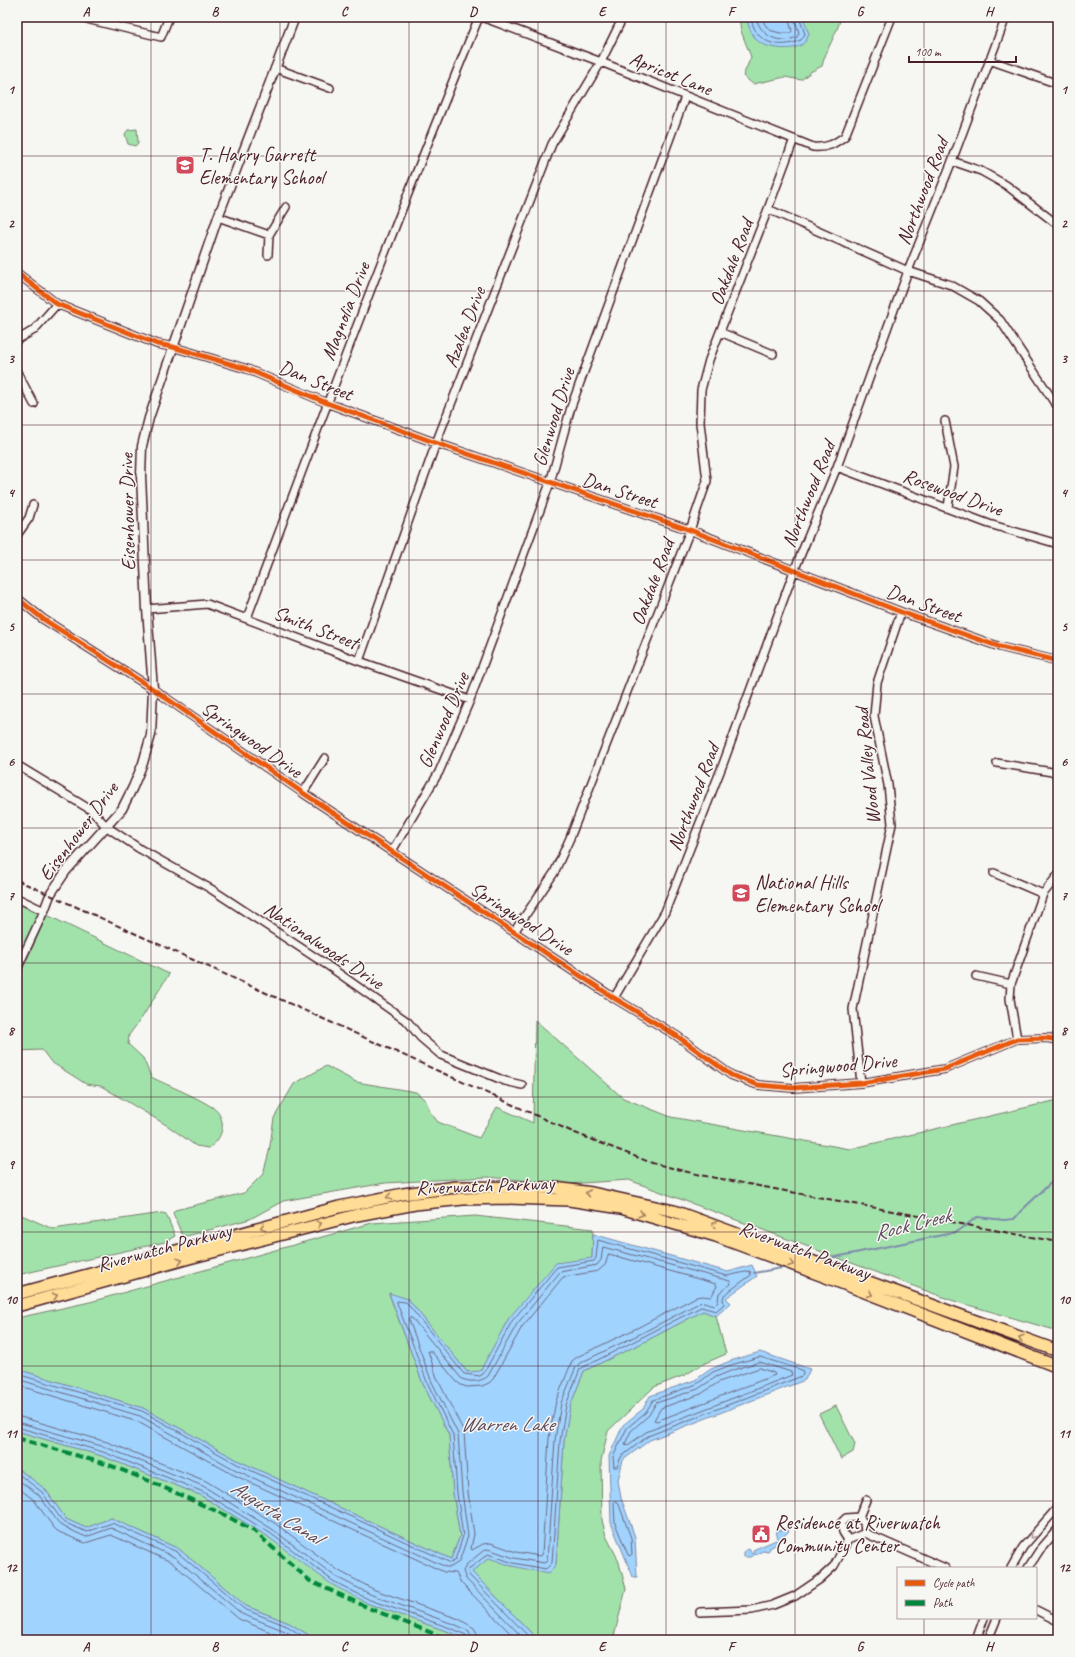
<svg xmlns="http://www.w3.org/2000/svg" width="1075" height="1657" font-family="Caveat,sans-serif">
	<rect width="100%" height="100%" fill="#f6f6f2"/>
	<filter id="ink" filterUnits="userSpaceOnUse"><feTurbulence type="fractalNoise" baseFrequency=".025" numOctaves="2"/><feDisplacementMap in="SourceGraphic" scale="8" xChannelSelector="R" yChannelSelector="G"/><feConvolveMatrix kernelMatrix="1 2 1 2 8 2 1 2 1" color-interpolation-filters="sRGB"/></filter>
	<g filter="url(#ink)">
		<path fill="#a1e2ab" stroke="#76806b" d="M739,17h8c4,24 18,31 40,31l17,-29 -1,-2h38c-4,17 -15,32 -19,49l-10,5 -11,9 -16,-3 -32,7 -10,-8 8,-19 -10,-26z
			M137,129l1,14 -3,3 -7,-2 -3,-10 3,-4z
			M17,898l27,13 -27,61z
			M47,915l122,59 -26,42 -14,19 -1,9 15,14 8,19c18,9 44,19 61,30 16,11 12,31 -3,41l-13,-2 -28,-20 -67,-40 -15,-2 -35,-22 -9,-12 -25,1v-70z
			M535,1020l88,78 48,19 179,32 208,-49v231l-107,-31 -322,-120 -63,4 -79,-7 -102,6 -102,18 -33,18 -63,17 -5,-1 -9,-22 2,-3 69,-17 19,-19 6,-22 5,-34 20,-34 32,-18 30,16 60,10 10,9 4,11 8,10 41,16 18,-31 36,16z
			M17,1213l36,16 109,-16 4,1 9,22 -10,6 -148,33z
			M475,1216l118,13 -1,29 -83,60 -29,54h-13l-59,-73 -19,-5 34,90 26,51 4,58 7,43 -9,23 -212,-98 -96,-53 -126,-39v-51l73,-16 282,-79z
			M703,1311l13,5 10,38 -23,10 -18,11 -31,12 -46,44 -7,30 1,59 4,16 12,23 8,30 -13,51h-75l-66,-68 17,-15 23,9 44,-2 8,-123 6,-35 14,-35 60,-29z
			M836,1406l19,38 -2,8 -12,7 -22,-45z
			M17,1431l85,25 98,39 67,41 102,68 83,29 -2,7h-133l-28,-17 -43,-17 -67,-57 -68,-31 -25,10 -20,-9 -21,-30 -28,-21z"/>
		<path fill="#a0d3fe" stroke="#7e8baa" d="M747,17h56l6,17c-1,2 -2,6 -4,8 -9,10 -32,7 -43,2 -8,-4 -15,-18 -15,-27z
			M593,1234l135,38 24,-7 5,11 -31,22 5,5 -15,13 -13,-5 -59,31 -60,29 -14,35 -6,35 -8,123 -7,10 -37,-8 -23,-8 -17,14 66,68h-71l-15,-7 -83,-29 -38,-20 -64,-48 -67,-41 -98,-39 -85,-25v-62l126,39 96,53 212,98 9,-23 -7,-43 -4,-58 -26,-51 -34,-91 19,6 59,73 13,-1 29,-53 47,-55 36,-5z
			M760,1352l50,17 -5,11 -155,60 -27,20 -5,20 3,18 14,39 2,40h-4l-22,-54 -2,-67 14,-31 20,-16 7,-13 45,-16 16,-11 19,-8z
			M17,1468l28,21 21,30 20,9 25,-10 68,31 67,57 43,17 28,17h-300z
			M786,1528l3,3 -5,5 2,2 -16,10 -2,4 -5,-1 -13,6h-6v-6l5,-2 3,5 2,-2 -1,-2 23,-10 1,2 2,-1 -3,-9z"/>
		<g fill="none" stroke-linecap="round" stroke-linejoin="round">
			<path stroke="#6c677f" stroke-width="1" d="M751,17c3,26 28,33 50,23l4,-6 -6,-17
				M756,17c4,19 23,28 41,20l2,-4 -5,-16
				M762,17l2,6 5,7 11,3h10l2,-2 -4,-14
				M609,1254l107,30 1,2 -6,11 -9,-1 -6,1 -59,31 -60,29 -5,4 -16,40 -7,37 -7,117 -2,1 -24,-4 -25,-9 -8,1 -11,6 -1,-2 3,-14 -6,-42 -4,-60 -27,-54 -9,-27h3l25,30 5,4 6,2 15,-1 7,-3 4,-4 29,-52 41,-50 35,-6 7,-6z
				M760,1357l42,13 1,2 -1,4 -154,60 -27,21 -4,10h-3l-1,-10 14,-29 19,-16 7,-12 44,-16 16,-12 18,-7z
				M760,1362l31,10 1,3 -146,57 -18,13 -3,-1 6,-13 18,-16 7,-12 42,-14 18,-12 17,-7z
				M760,1368l14,5 1,2 -118,46 -3,-1 7,-12 40,-14 18,-12z
				M17,1374l125,37 95,53 214,99 4,-3 8,-24 -6,-43 -4,-58 -26,-53 -30,-79v-2l9,1 58,72 16,2 4,-3 28,-52 45,-54 37,-6 2,-3 2,-18 129,36 23,-5 1,4 -27,20 -1,4 1,5 -8,7 -15,-4 -121,62 -14,36 -6,36 -8,122 -6,6 -33,-6 -25,-9 -18,14 -2,3 1,4 63,65
				M17,1379l123,37 94,53 212,98h5l8,-5 9,-26 -6,-44 -4,-58 -27,-54 -22,-60v-2h3l49,60c7,5 21,4 27,-2l29,-52 43,-52 37,-7 4,-5 2,-13 127,34 1,3 -12,9 -1,9 -3,3 -11,-3 -5,1 -59,31 -60,29 -4,4 -15,36 -6,37 -8,121 -3,2 -30,-5 -26,-9 -5,2 -16,13 -4,7 3,8 59,61
				M17,1385l121,37 94,52 212,98 12,1 5,10 56,57
				M17,1416l90,26 99,39 70,43 63,47 36,19 84,29 15,9 3,5 1,7
				M17,1422l88,25 98,39 69,43 64,48 36,18 84,30 13,6 3,9
				M17,1427l86,25 98,39 69,42 63,48 37,19 83,29 13,6 1,5
				M17,1473l25,19 21,30 24,10 25,-9 65,29 67,57 43,17 22,14
				M17,1479l22,16 21,30 26,12 25,-9 63,29 68,57 43,17 15,9
				M17,1487l17,13 20,28 5,4 26,11 26,-8 60,27 68,57 50,21
				M616,1501l2,1 13,36 1,16 -2,2 -2,-1 -13,-32 -1,-20z"/>
			<path stroke="#7e8baa" stroke-width="2" d="M821,1260l136,-28 20,-15 27,3 10,-1 7,-8 37,-35
				M754,1273l33,-6"/>
			<defs>
				<path id="minor" d="M78,17l83,20 8,-20
					M482,17l119,45 212,85c15,1 21,-3 32,-11l47,-119
					M989,60l69,24
					M275,68l55,20
					M952,161l29,10 25,14 52,40
					M768,209l140,62 43,14 28,16 21,19 54,82 4,4
					M218,217l51,18
					M268,255l1,-20 17,-28
					M17,273l40,31 100,40 16,3 74,22 80,34 109,40 254,87 211,82 99,35 58,14
					M720,332l53,22
					M17,340l17,-10 23,-26
					M17,372l17,32
					M945,421l9,46 -6,40
					M837,467l152,57 69,20
					M17,535l12,-17 4,-13
					M17,598l26,21 110,70 150,104 311,205 63,38 54,39 27,10 35,3 68,-5 84,-14 72,-30 30,-1 11,2
					M147,609l60,-5 152,57 111,39
					M247,618c75,-201 150,-402 232,-601
					M359,661l77,-218 116,-299 49,-82 22,-45
					M997,763l61,10
					M17,765l74,45 16,17 33,22 71,40 116,76 81,57 12,15 21,18 64,26 17,4
					M303,793l22,-35
					M392,851l47,-79 31,-72 80,-217 21,-76 114,-310
					M994,873l49,21
					M17,898l27,13 -27,58
					M514,932l40,-59 16,-35 120,-308 17,-49 -7,-58 1,-33 8,-30 59,-151 26,-70
					M976,976l35,8
					M614,998l51,-86 58,-148 71,-193 43,-104 71,-196 44,-110 54,-144
					M1017,1039l-7,-40 1,-15 32,-90 15,-19
					M861,1083l-8,-74 39,-185 -4,-39 -14,-69 3,-33 24,-71
					M859,1517l7,-17
					M865,1533l80,35
					M848,1540l-5,-8 -2,-9 5,-5 13,-1 5,6 1,10
					M1011,1568l12,-21 35,-40
					M1028,1568l11,-17 19,-22
					M1036,1610l22,11
					M700,1612l52,-2 21,-5 22,-9 25,-17 14,-13 14,-26 17,-7
					M976,1640l8,-22
					M988,1640l9,-22"/>
				<path id="tertiary" d="M44,911l6,-16 16,-24 56,-62 11,-22 10,-24 8,-28 2,-46 -6,-80 -6,-133 1,-30 7,-28 69,-201 77,-200"/>
				<path id="primary" d="M17,1294l322,-87 64,-13 53,-7 99,1 37,5 82,18 384,140
					M17,1306l172,-48 168,-43 58,-11 48,-5 45,-1 61,2 52,8 95,28 118,44 224,87"/>
			</defs>
			<use href="#minor" stroke="#4a1f2b" stroke-width="10"/>
			<use href="#tertiary" stroke="#4a1f2b" stroke-width="11"/>
			<use href="#primary" stroke="#4a1f2b" stroke-width="14"/>
			<use href="#minor" stroke="#f6f6f2" stroke-width="7"/>
			<use href="#tertiary" stroke="#f6f6f2" stroke-width="8"/>
			<use href="#primary" stroke="#ffdd96" stroke-width="11"/>
			<path stroke="#4a1f2b" stroke-width="2" stroke-dasharray="6 3" stroke-linecap="butt" d="M17,880l558,253 77,30 48,12 358,67"/>
			<path stroke="#00873e" stroke-width="4" stroke-dasharray="8 4" stroke-linecap="butt" d="M17,1438l92,27 38,15 76,34 31,17 56,50 61,28 79,31"/>
			<defs>
				<path id="cycleway" d="M17,273l40,31 100,40 16,3 74,22 80,34 109,40 254,87 211,82 99,35 58,14
					M17,598l26,21 110,70 150,104 311,205 63,38 54,39 27,10 35,3 68,-5 84,-14 72,-30 30,-1 11,2"/>
			</defs>
			<use href="#cycleway" stroke="#f6f6f2" stroke-width="8"/>
			<use href="#cycleway" stroke="#e8590c" stroke-width="5"/>
		</g>
		<defs><path id="oneway-chevron" d="M-2-3.5L2.5 0L-2 3.5" fill="none" stroke-width="1.6" stroke-linecap="round" stroke-linejoin="round"/></defs>
		<g stroke="#a47e60">
			<use href="#oneway-chevron" transform="translate(588 1193) rotate(-172)"/>
			<use href="#oneway-chevron" transform="translate(389 1197) rotate(169)"/>
			<use href="#oneway-chevron" transform="translate(641 1214) rotate(16)"/>
			<use href="#oneway-chevron" transform="translate(319 1224) rotate(-15)"/>
			<use href="#oneway-chevron" transform="translate(714 1224) rotate(-161)"/>
			<use href="#oneway-chevron" transform="translate(263 1227) rotate(165)"/>
			<use href="#oneway-chevron" transform="translate(180 1261) rotate(-16)"/>
			<use href="#oneway-chevron" transform="translate(791 1264) rotate(20)"/>
			<use href="#oneway-chevron" transform="translate(870 1294) rotate(21)"/>
			<use href="#oneway-chevron" transform="translate(55 1296) rotate(-16)"/>
			<use href="#oneway-chevron" transform="translate(1021 1338) rotate(-161)"/>
		</g>
		<use stroke="#a99598" href="#oneway-chevron" transform="translate(1032 1536) rotate(130)"/>
	</g>
	<path fill="none" stroke="#4a1f2b" stroke-width="1" stroke-opacity="0.55" d="M151,17v1623M280,17v1623M409,17v1623M538,17v1623M666,17v1623M795,17v1623M924,17v1551M17,156h1041M17,291h1041M17,425h1041M17,560h1041M17,694h1041M17,828h1041M17,963h1041M17,1097h1041M17,1232h1041M17,1366h1041M17,1501h1041M924,1618v22"/>
	<defs>
		<symbol id="school-square" viewBox="-11 -11 22 22"><rect x="-9" y="-9" width="18" height="18" rx="4" fill="#d1495b" stroke="#f6f6f2"/><path d="M0-5L7-2L0 1L-7-2ZM-4 1L0 2.5L4 1V4Q0 6-4 4Z" fill="#fff"/></symbol>
		<symbol id="civic-square" viewBox="-11 -11 22 22"><rect x="-9" y="-9" width="18" height="18" rx="4" fill="#d1495b" stroke="#f6f6f2"/><path d="M-.6-6.5H3V-4.5H.6V-3L4-1V1h2V6H-6V1h2V-1L-.6-3ZM-1.2 2.5V6h2.4V2.5Z" fill="#fff"/></symbol>
	</defs>
	<g fill-rule="evenodd">
		<use href="#school-square" x="174" y="154" width="22" height="22"/>
		<use href="#school-square" x="730" y="882" width="22" height="22"/>
		<use href="#civic-square" x="750" y="1523" width="22" height="22"/>
	</g>
	<g text-anchor="middle" stroke-width="3" stroke-linejoin="round" paint-order="stroke">
		<g font-size="20" fill="#4a1f2b" stroke="#f6f6f2">
			<text transform="translate(671 73) rotate(22)" y="7">Apricot Lane</text>
			<text transform="translate(922 191) rotate(-69)" y="7">Northwood Road</text>
			<text transform="translate(731 262) rotate(-69)" y="7">Oakdale Road</text>
			<text transform="translate(345 311) rotate(-69)" y="7">Magnolia Drive</text>
			<text transform="translate(464 327) rotate(-69)" y="7">Azalea Drive</text>
			<text transform="translate(316 380) rotate(22)" y="7">Dan Street</text>
			<text transform="translate(553 417) rotate(-73)" y="7">Glenwood Drive</text>
			<text transform="translate(620 490) rotate(18)" y="7">Dan Street</text>
			<text transform="translate(953 492) rotate(20)" y="7">Rosewood Drive</text>
			<text transform="translate(808 494) rotate(-68)" y="7">Northwood Road</text>
			<text transform="translate(127 512) rotate(-91)" y="7">Eisenhower Drive</text>
			<text transform="translate(652 582) rotate(-69)" y="7">Oakdale Road</text>
			<text transform="translate(924 603) rotate(20)" y="7">Dan Street</text>
			<text transform="translate(316 627) rotate(21)" y="7">Smith Street</text>
			<text transform="translate(443 720) rotate(-67)" y="7">Glenwood Drive</text>
			<text transform="translate(252 739) rotate(35)" y="7">Springwood Drive</text>
			<text transform="translate(867 766) rotate(-96)" y="7">Wood Valley Road</text>
			<text transform="translate(693 797) rotate(-69)" y="7">Northwood Road</text>
			<text transform="translate(78 831) rotate(-53)" y="7">Eisenhower Drive</text>
			<text transform="translate(522 918) rotate(33)" y="7">Springwood Drive</text>
			<text transform="translate(324 945) rotate(34)" y="7">Nationalwoods Drive</text>
			<text transform="translate(838 1065) rotate(-5)" y="7">Springwood Drive</text>
			<text transform="translate(485 1185) rotate(-2)" y="7">Riverwatch Parkway</text>
			<text transform="translate(164 1247) rotate(-15)" y="7">Riverwatch Parkway</text>
			<text transform="translate(805 1250) rotate(20)" y="7">Riverwatch Parkway</text>
		</g>
		<g font-size="20" fill="#4a1f2b" stroke="#f6f6f2" text-anchor="start">
			<text x="199" y="161">T. Harry Garrett<tspan x="199" dy="23">Elementary School</tspan></text>
			<text x="755" y="889">National Hills<tspan x="755" dy="23">Elementary School</tspan></text>
			<text x="775" y="1529">Residence at Riverwatch<tspan x="775" dy="23">Community Center</tspan></text>
		</g>
		<g font-size="21" font-style="italic" fill="#604c60" stroke="#f6f6f2">
			<text transform="translate(912 1224) rotate(-14)" y="7">Rock Creek</text>
			<text x="507" y="1431">Warren Lake</text>
			<text transform="translate(276 1512) rotate(32)" y="7">Augusta Canal</text>
		</g>
	</g>
	<rect width="1075" height="1657" fill="none" stroke="#f6f6f2" stroke-width="44"/>
	<rect x="897" y="1567" width="140" height="52" fill="#f6f6f2" stroke="#b1a0a2"/>
	<rect x="905" y="1580" width="20" height="6" fill="#e8590c" stroke="#b1a0a2"/>
	<text x="933" y="1587" font-size="12" fill="#4a1f2b">Cycle path</text>
	<rect x="905" y="1600" width="20" height="6" fill="#00873e" stroke="#b1a0a2"/>
	<text x="933" y="1607" font-size="12" fill="#4a1f2b">Path</text>
	<path d="M909 56v6h107v-6" fill="none" stroke="#4a1f2b" stroke-width="2"/>
	<text x="915" y="56" font-size="12" fill="#4a1f2b" stroke="#f6f6f2" stroke-width="3" paint-order="stroke">100 m</text>
	<rect x="22" y="22" width="1031" height="1613" fill="none" stroke="#4a1f2b" stroke-width="1.5"/>
	<g font-size="13" text-anchor="middle" font-weight="bold" fill="#4a1f2b">
		<text x="86" y="16">A</text>
		<text x="215" y="16">B</text>
		<text x="344" y="16">C</text>
		<text x="473" y="16">D</text>
		<text x="602" y="16">E</text>
		<text x="731" y="16">F</text>
		<text x="860" y="16">G</text>
		<text x="989" y="16">H</text>
		<text x="11" y="94">1</text>
		<text x="1064" y="94">1</text>
		<text x="11" y="228">2</text>
		<text x="1064" y="228">2</text>
		<text x="11" y="363">3</text>
		<text x="1064" y="363">3</text>
		<text x="11" y="497">4</text>
		<text x="1064" y="497">4</text>
		<text x="11" y="631">5</text>
		<text x="1064" y="631">5</text>
		<text x="11" y="766">6</text>
		<text x="1064" y="766">6</text>
		<text x="11" y="900">7</text>
		<text x="1064" y="900">7</text>
		<text x="11" y="1035">8</text>
		<text x="1064" y="1035">8</text>
		<text x="11" y="1169">9</text>
		<text x="1064" y="1169">9</text>
		<text x="11" y="1304">10</text>
		<text x="1064" y="1304">10</text>
		<text x="11" y="1438">11</text>
		<text x="1064" y="1438">11</text>
		<text x="11" y="1572">12</text>
		<text x="1064" y="1572">12</text>
		<text x="86" y="1651">A</text>
		<text x="215" y="1651">B</text>
		<text x="344" y="1651">C</text>
		<text x="473" y="1651">D</text>
		<text x="602" y="1651">E</text>
		<text x="731" y="1651">F</text>
		<text x="860" y="1651">G</text>
		<text x="989" y="1651">H</text>
	</g>
</svg>
